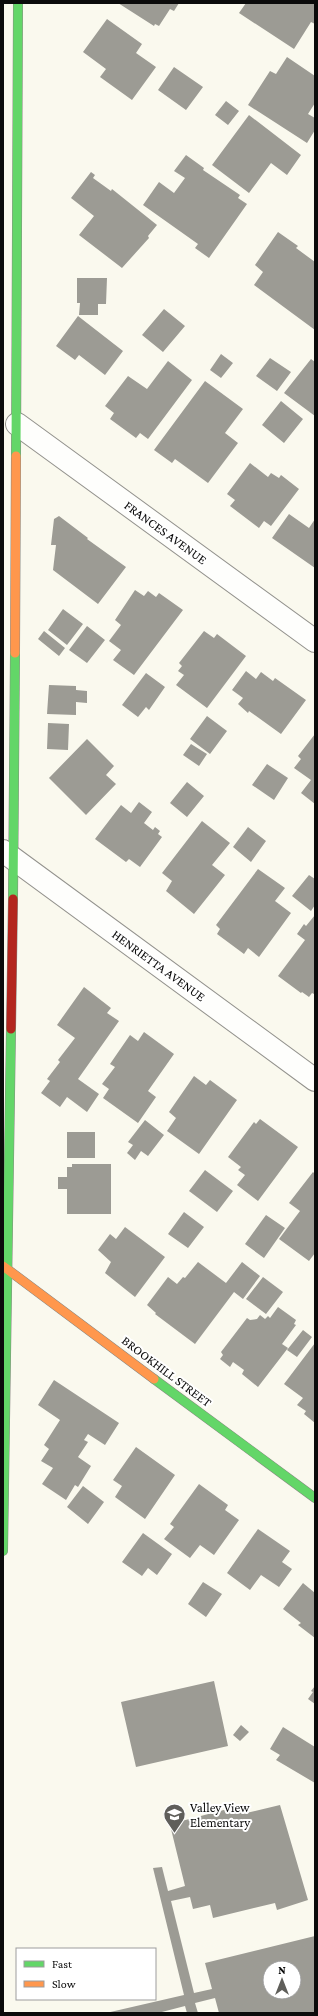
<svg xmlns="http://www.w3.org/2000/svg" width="318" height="2016" font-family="'Crimson Pro',serif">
	<rect width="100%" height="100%" fill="#faf9ee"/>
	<path fill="#9c9b94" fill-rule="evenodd" d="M118,3h61l-5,8 -4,-2 -11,17 -4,-2 -1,2z
		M246,3h69v21l-4,-2 -17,27 -55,-36z
		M107,19l35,25 -6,9 20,14 -24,33 -32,-23 6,-8 -23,-17z
		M287,57l28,19v27l-7,11 7,4v12l-8,13 -59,-38 22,-34 6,3z
		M174,67l29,20 -17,23 -28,-20z
		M226,101l13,10 -11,14 -13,-10z
		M249,115l52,40 -14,20 -16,-12 -22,30 -37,-28z
		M186,155l18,13 -1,2 37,25 -2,3 9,6 -38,54 -14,-10 3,-4 -55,-39 16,-23 15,11 11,-15 -11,-7z
		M91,172l4,3 -2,3 18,13 1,-2 45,36 -9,11 1,2 -27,30 -43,-33 15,-19 -23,-18z
		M278,232l20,14 -2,2 19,14v68l-61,-45 9,-13 -8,-7z
		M77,278h30l-1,26h-8v11h-19l1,-12h-3z
		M164,309l21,17 -22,26 -21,-17z
		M78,316l45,35 -18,24 -26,-20 -4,5 -19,-14z
		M221,354l12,9 -12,15 -11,-8z
		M270,358l21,14 -14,19 -21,-15z
		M311,359l4,3v54l-31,-23z
		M168,361l24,19 -44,59 -8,-6 -4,5 -26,-19 4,-6 -9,-7 23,-30 19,13z
		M205,381l38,28 -18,24 13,10 -30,40 -33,-24 -3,4 -18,-13z
		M281,401l22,18 -19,24 -22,-18z
		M250,463l18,14 3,-4 8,5 2,-3 18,14 -28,37 -7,-5 -5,7 -29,-22 5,-6 -8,-6z
		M289,514l20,14 6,-9v49l-43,-30z
		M59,516l29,22 -1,1 39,28 -28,37 -45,-34 3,-25h-5l3,-26z
		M135,590l9,6 4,-5 8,6 3,-4 24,17 -49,65 -21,-15 8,-10 -12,-9 12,-16 -6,-5z
		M63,609l20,15 -16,21 -19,-15z
		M87,626l18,14 -18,23 -18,-13z
		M44,631l21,17 -6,8 -21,-17z
		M204,631l10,7 3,-4 29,22 -39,52 -31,-23 8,-10 -6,-4 4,-5 -3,-3z
		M246,671l10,8 5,-7 12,9 2,-3 31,22 -25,34 -32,-23 -1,2 -10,-9 5,-6 -11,-8z
		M146,673l19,14 -16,23 -3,-3 -8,10 -16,-12z
		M49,685l27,1v4l11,1v12l-11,-1v13l-29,-1z
		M207,716l20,15 -17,23 -20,-15z
		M48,723l21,1 -1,26 -21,-1z
		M315,734v70l-14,-11 10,-13 -17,-12 7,-9 -3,-3z
		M87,739l27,27 -8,9 10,9 -30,31 -37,-37z
		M191,744l16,10 -8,12 -16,-11z
		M267,764l21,14 -14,22 -22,-15z
		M187,782l17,14 -17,21 -17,-14z
		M139,802l13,10 -8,11 9,7 2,-3 5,4 -2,3 4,3 -22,30 -11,-8 -3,3 -31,-23 26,-34 10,8z
		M202,821l28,22 -18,22 13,10 -31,39 -28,-23 6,-10 -10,-8z
		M248,827l18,14 -15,21 -18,-15z
		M258,869l27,19 -10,13 16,12 -32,44 -11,-9 -4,6 -27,-20 3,-5 -4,-4z
		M309,875l6,4v26l-4,6 -19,-15z
		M315,915v78l-1,1 -2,-1 -3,4 -7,-5 -1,1 -23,-17 27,-36 -8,-6 7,-10 2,2z
		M84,987l27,21 -4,5 12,8 -41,58 21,15 -12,18 -20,-15 -7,10 -19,-14 9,-12 -3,-2 13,-17 -2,-2 17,-22 -18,-13z
		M144,1032l30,22 -26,37 8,6 -18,26 -35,-25 6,-9 -7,-5 13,-17 -5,-3 20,-29 8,6z
		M194,1076l12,9 4,-5 27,20 -38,54 -32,-23 9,-13 -7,-6z
		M260,1119l38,28 -40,54 -21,-16 8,-10 -7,-5 3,-3 -13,-10 26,-35 2,2z
		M145,1120l19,15 -16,21 -7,-5 -6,9 -8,-7 6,-8 -5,-3z
		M67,1132h28v26h-28z
		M72,1164h39v50h-44v-25h-9v-12h9v-10h5z
		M205,1170l28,21 -16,21 -28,-21z
		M313,1172l2,2v79l-6,8 -30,-22 21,-28 -11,-8z
		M184,1212l20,15 -16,21 -20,-14z
		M266,1215l19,13 -21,30 -19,-14z
		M125,1227l40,30 -30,40 -30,-24 6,-11 -13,-12 12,-16 6,5z
		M198,1262l28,21 16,-21 18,14 -17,23 -9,-7 -39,52 -40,-30 1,-1 -9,-8 21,-28 9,7 6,-7 2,1z
		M263,1277l20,15 -17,22 -20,-15z
		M278,1307l18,13 -2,4 2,1 -14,19 6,4 -30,39 -16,-13 2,-4 -11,-8 -3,5 -10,-8 3,-4 -2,-3 26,-34 3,2 7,-1 3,-4 5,4 3,-3 2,2z
		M303,1330l9,7 -15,20 -10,-7z
		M315,1343v80l-11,-9 2,-3 -9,-6 6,-7 -19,-14z
		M54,1380l65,43 -14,22 -17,-11 -4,6 4,2 -10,15 13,9 -13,21 -3,-2 -9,15 -24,-16 11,-16 -12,-7 8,-12 -5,-4 16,-25 -22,-15z
		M136,1447l39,28 -30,44 -30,-22 7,-11 -9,-6z
		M199,1484l29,21 -3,5 14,10 -25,35 -14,-10 -10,13 -26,-19 10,-12 -4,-3z
		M83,1486l21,16 -16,22 -21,-17z
		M258,1529l32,22 -8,11 10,7 -13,18 -18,-12 -11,15 -23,-17z
		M143,1533l29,21 -15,21 -9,-7 -6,8 -20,-14z
		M203,1582l19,12 -16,23 -18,-13z
		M303,1583l12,10v45l-17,-13 3,-2 -18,-14z
		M214,1681l14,65 -92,21 -15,-65z
		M315,1686v18l-7,-5 5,-7 -2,-1z
		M241,1725l8,7 -9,9 -7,-6z
		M283,1727l32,20v36l-39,-23 4,-5 -10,-6z
		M280,1805l28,95 -31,10 -2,-7 -62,15 -3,-13 -17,4 -3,-12 -19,4 23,92 18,-4 -7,-26 110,-27v77h-96l-4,-15 -20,5 3,10h-11l-2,-7 -27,7h-52l78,-18 -31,-127 9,-1 6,24 17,-5 -14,-57 3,-6 65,-17 3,8zM270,1968h24v24h-24z"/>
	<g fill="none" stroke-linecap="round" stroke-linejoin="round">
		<defs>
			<path id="street" d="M17,424l298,217
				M3,851l312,229"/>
			<path id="fast" d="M16,456l2,-453
				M13,899l2,-246
				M154,1379l161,119
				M3,1551l8,-522"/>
			<path id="slow" d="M15,653l1,-197
				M3,1266l151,113"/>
			<path id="jam" d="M11,1029l2,-130"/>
		</defs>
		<use href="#street" stroke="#93928d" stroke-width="24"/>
		<use href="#fast" stroke="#898984" stroke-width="10"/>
		<use href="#slow" stroke="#898984" stroke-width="10"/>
		<use href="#jam" stroke="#898984" stroke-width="10"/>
		<use href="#street" stroke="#fefefc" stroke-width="22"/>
		<use href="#fast" stroke="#63d668" stroke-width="9"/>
		<use href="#slow" stroke="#ff974d" stroke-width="9"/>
		<use href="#jam" stroke="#b3261e" stroke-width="9"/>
	</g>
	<defs>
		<symbol id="school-pin" viewBox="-11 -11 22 30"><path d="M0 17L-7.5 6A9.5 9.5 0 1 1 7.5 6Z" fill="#5f5e5a" stroke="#fff"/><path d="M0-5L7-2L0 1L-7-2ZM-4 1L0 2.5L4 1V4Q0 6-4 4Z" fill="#fff"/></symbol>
	</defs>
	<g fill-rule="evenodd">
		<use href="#school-pin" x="162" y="1802" width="25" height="34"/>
	</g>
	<g text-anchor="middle" stroke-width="4" stroke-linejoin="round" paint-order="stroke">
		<g font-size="13" fill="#0b0b0b" stroke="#fff">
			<text transform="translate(166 532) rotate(36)" y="5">FRANCES AVENUE</text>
			<text transform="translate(159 965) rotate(36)" y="5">HENRIETTA AVENUE</text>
			<text transform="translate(167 1371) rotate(37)" y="5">BROOKHILL STREET</text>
		</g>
		<g font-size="13" fill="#0b0b0b" stroke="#fff" text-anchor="start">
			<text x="190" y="1812">Valley View<tspan x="190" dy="15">Elementary</tspan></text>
		</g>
	</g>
	<rect width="318" height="2016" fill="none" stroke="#0b0b0b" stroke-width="8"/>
	<rect x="16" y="1948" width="140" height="52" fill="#ffffff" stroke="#9d9d9d"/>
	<rect x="24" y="1961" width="20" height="6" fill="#63d668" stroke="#9d9d9d"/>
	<text x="52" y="1968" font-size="12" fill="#0b0b0b">Fast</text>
	<rect x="24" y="1981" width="20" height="6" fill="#ff974d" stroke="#9d9d9d"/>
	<text x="52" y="1988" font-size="12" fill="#0b0b0b">Slow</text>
	<g transform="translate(282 1980)"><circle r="19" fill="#ffffff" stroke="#9d9d9d"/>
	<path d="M0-3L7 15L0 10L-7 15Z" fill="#5f5e5a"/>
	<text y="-6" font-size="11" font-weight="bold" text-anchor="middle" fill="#0b0b0b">N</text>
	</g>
</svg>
